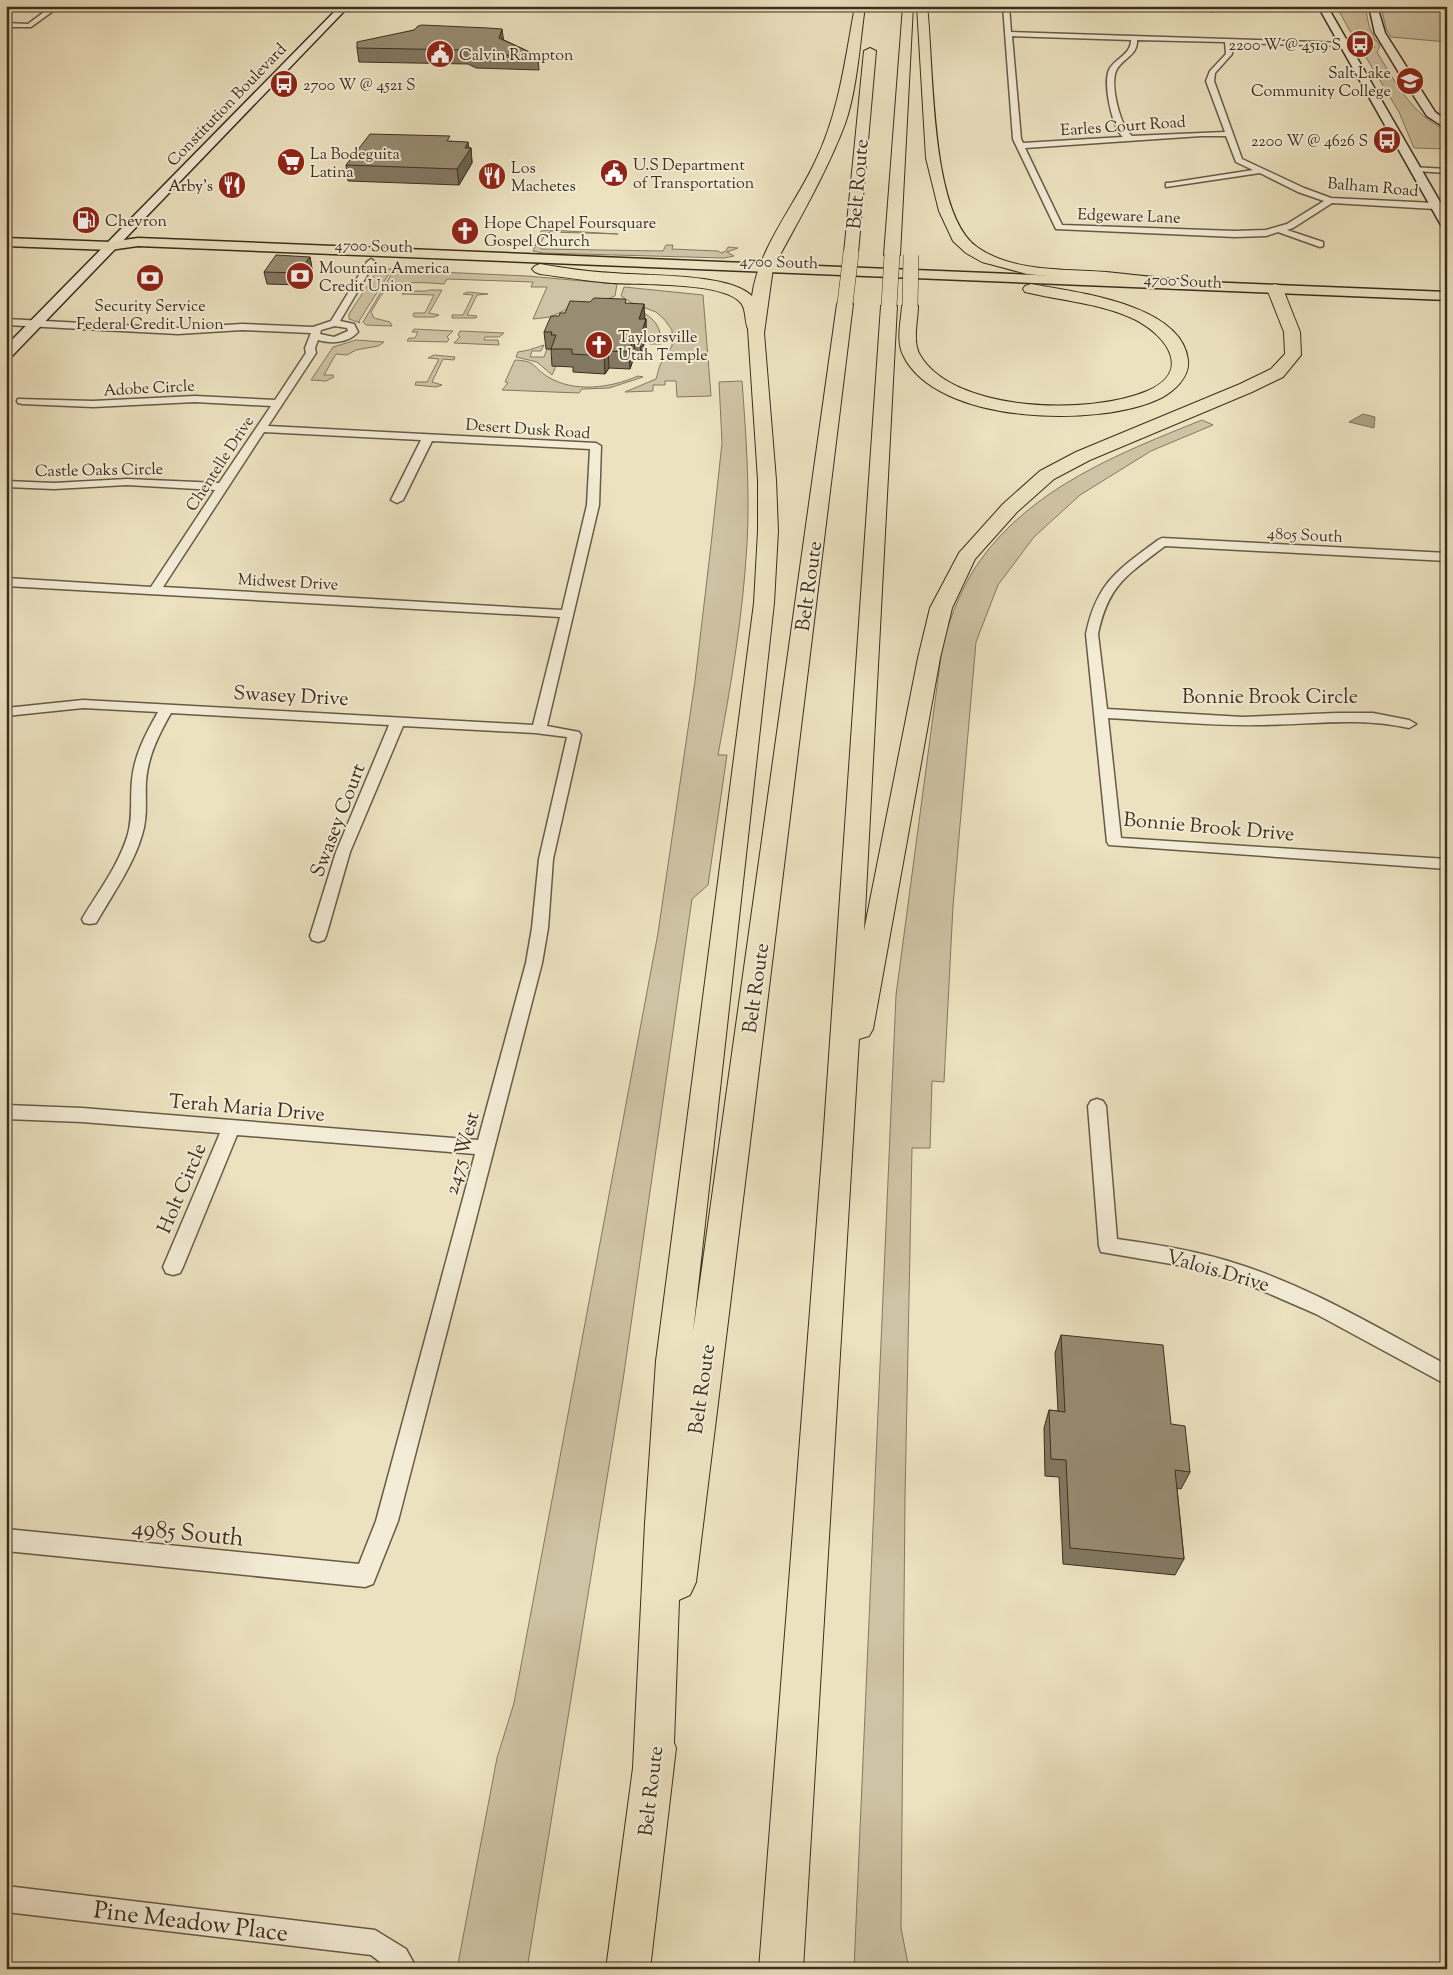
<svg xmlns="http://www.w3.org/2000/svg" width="1453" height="1975" font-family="'Sorts Mill Goudy',serif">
	<rect width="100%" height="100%" fill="#ece2c0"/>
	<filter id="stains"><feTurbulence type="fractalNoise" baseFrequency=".004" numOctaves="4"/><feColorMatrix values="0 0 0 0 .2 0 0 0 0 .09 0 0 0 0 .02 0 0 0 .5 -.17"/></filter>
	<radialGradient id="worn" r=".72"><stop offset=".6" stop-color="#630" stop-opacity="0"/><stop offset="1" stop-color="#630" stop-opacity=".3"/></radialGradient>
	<path fill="#cec3a4" stroke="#857860" d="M1336,6h29l4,20 6,13 -21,-1z
		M1381,6h66v36l-56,-5 -5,-8z
		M1368,40h8l4,6 -3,6c19,31 35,63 70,79v18l-33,-1 -15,-36 -38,-63h12l2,-2z
		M549,230l69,4 -68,-2 -5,3 -6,11 2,3 122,2 3,-6h7l-1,4 46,2 3,2 5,-2 2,-4 10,1 -11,4 7,4 -10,2 -181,-5 -10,-2 8,-20z
		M384,269h8l-33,52 1,2 -11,-4v-5l28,-43z
		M394,270l133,6 90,8 -2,12 -15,6 -28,5 -22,10 -17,2 14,-32h-16l2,-5 -86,-3 -3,5c-16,-1 -49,-5 -60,8 -5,5 -9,14 -13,20l3,6 16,4 2,4 -26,-1 -3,-3z
		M624,287l79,8 8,101 -34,1 -1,-16h-11v4h-12v6l-28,1 31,-13 4,-14 12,-19v-16l-8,-11 -8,-7 -24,-9 -11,-7z
		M428,290h14l-13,23 10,2 -5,2h-20l-1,-2 1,-2h11l9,-18 -32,-1 7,-3h18z
		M468,292l20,2 -11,1 -10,20 10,1 -1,2h-24v-3h11l10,-20 -10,-1z
		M644,313c12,7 18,17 17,31h-11l2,-4h-7z
		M414,329l39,2 -6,6 2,2 -2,3 -40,-1 2,-3h6l3,-6h-6z
		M460,331l44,2 -5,4h-14l-1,3h14l1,5 -45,-2 6,-6 -2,-2z
		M356,340l28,2 -6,4 -22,4 -9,5 -11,-1 -12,21h9l1,2 -8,4 -15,-1 22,-33z
		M544,345l-3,6h-9l-2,6h14l3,-8h8l-2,17h3l-4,9 -15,-13 -21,-5 2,-5 11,-2z
		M434,355l21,2 -1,3 -11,-1 -11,23 10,3 -6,2 -21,-2 1,-3h11l12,-23 -11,-1z
		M515,360c22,1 17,7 33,17 27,16 62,11 90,-1l5,1 -34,11 -27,1 -3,4 -77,-3 6,-7 -3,-1z
		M742,381c4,54 8,109 5,163 -4,71 -16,141 -29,211h9l-19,130 -16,14 -69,481 -96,589h-70l40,-211 17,-55 144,-770 37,-252 16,-136 11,-102 -3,-61z
		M1202,420l11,5 -62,26 -71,44 -46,42 -36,48 -22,57 -23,264 -9,176 -12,-1 -2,67h-18l-7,350 -4,430 8,41h-55l42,-974 47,-354c9,-27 19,-55 36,-79 53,-75 141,-109 223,-142z"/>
	<path fill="#b0a589" stroke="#82755e" d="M1363,414l12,3 -1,11 -25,-6z"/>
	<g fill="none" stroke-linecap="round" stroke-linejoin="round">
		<defs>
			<path id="street" d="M52,6h8l-29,21h-25v-4l22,1z
				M292,6h19v1l-3,2z
				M1003,6h6l2,26 334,11v2l-2,1 -112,-3 1,11 -17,19 -1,8 28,78 62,29 27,10 104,5 4,3 -4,3 -103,-6 -39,25 -6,2 36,12v4l-3,1 -42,-15 -12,4 -31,1 -179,-8 -43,-90zM1012,36l119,4c0,15 -16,18 -22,30 -6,14 3,57 14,67l-100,6 -2,-4zM1137,40l88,2 1,12 -16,17 -4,10 19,51 -93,4c-12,-10 -22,-51 -16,-65 6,-13 22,-15 21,-31zM1201,136h25l10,26 17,8 -84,13h-3v4l94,-14 38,19 26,9 -37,23 -21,6 -31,1 -173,-6 -37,-77z
				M1101,6h6v1l-3,2z
				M1209,6h6l1,4 -5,1z
				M1412,167l35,2v4l-32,-2 -4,-2z
				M371,259l4,3 -35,59 14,3 4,8c-10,11 -26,12 -40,8l-3,8 1,5 -48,73 328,17 5,3 -2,59 -52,221 32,6 2,3 -28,124 -5,69 -6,35 -144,558 -25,63 -8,3 -359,-36v-22l353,35 17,-43 99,-367 -238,-19 -54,132 -3,6 -7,2 -7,-2 -3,-6 57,-134 -138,-11 -76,-3v-14l76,3 396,32 48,-177 6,-35 7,-69 28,-122 -32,-4 -132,-7 -53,126 -24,84 -2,4 -6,2 -6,-2 -2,-4 26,-84 53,-127 -218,-12c-12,21 -23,43 -25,68 -1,18 2,36 -4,54 -9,31 -30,60 -46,88l-6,1 -6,-1 -2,-4c16,-27 37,-54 46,-85 5,-18 2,-35 4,-54 2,-24 14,-47 26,-68l-75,-4 -77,8v-8l77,-8 450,25 27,-108 -554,-31v-8l145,9 64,-97 -88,-5 -73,4 -48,-2v-6l48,2 73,-4 92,4 52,-77 -76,-4 -102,5 -71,-3 -4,-1 -1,-2 1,-2 75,2 102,-5 80,4 31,-47 -1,-5 6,-15 -69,-3 -64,4 -172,-9v-6l172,9 64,-4 71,3 18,-6 36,-59zM335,326l12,2 1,3 -14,6 -14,-3 1,-4zM264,432l157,8 -30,60 6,3 6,-3 29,-59 158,8 -3,56 -25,105 -399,-23z
				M1162,538l285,15v8l-282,-15c-38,29 -57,39 -67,88l9,75 136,8 94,-4h36l36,7 7,4 -7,4c-49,-11 -95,-4 -145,-3 -52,1 -104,-4 -156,-7l13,120 326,21v10l-338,-24 -2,-3 -21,-208c11,-52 32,-64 72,-94z
				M1097,1099l6,2 3,5 11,133c37,5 75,11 111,22 78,23 148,66 219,104v20l-131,-71 -74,-32 -47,-14 -94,-16 -2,-6 -11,-140 3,-5z
				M6,1886l369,44 31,19 11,20h-28l-18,-14 -365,-43z"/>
			<path id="secondary" d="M340,6h9l-338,351 -5,1v-12z
				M1318,6h9l120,208v14l-6,-3z
				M1369,6h8l8,27 50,79 12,9v8l-20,-13 -23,-35 -29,-48z"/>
			<path id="primary" d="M6,238l104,4 28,-4 1309,54v8l-1309,-54 -28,4 -104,-4z"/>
			<path id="highway" d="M855,6h10c-5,36 -8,84 -20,118 -19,50 -47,97 -72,144l-9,65 12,147 2,51 -4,72 -81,729 144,-1028 2,-3h12l2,3 -157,1278 -6,13 -11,5 -5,143 2,5 -26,221h-44l27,-201 12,-245 11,-162 98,-758 4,-72v-51l-10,-151c-4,-9 -1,-21 -9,-28 -20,-19 -99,-16 -127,-18 -24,-2 -48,-6 -72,-9l-5,-2 -3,-3 3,-3 5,-2c24,4 49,8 73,9 33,3 116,0 139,23 6,-47 43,-91 63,-134 24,-49 30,-102 40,-156z
				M903,6h10l-13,249 -3,3h-10l-3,-3z
				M917,6h10c7,56 2,207 50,241 35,25 87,22 129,25 28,3 55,6 83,8l5,2 3,3 -3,3 -15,1 -152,-15 -45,-12 -16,-9 -13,-12 -14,-30 -13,-53z
				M870,48l6,3 -18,202 -2,3h-10l-2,-3 20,-202z
				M1031,284c44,8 151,20 157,76 2,17 -14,31 -27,38 -61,30 -225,27 -258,-43 -7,-14 -2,-34 -1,-49l2,-3h12l2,3c0,14 -6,36 2,49 34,58 171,60 227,36 45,-19 21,-54 -11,-71 -35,-17 -74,-19 -111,-28l-2,-3 2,-3z
				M1275,284l6,2 2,3 17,43 1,23 -18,22 -31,15 -162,68 -36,19 -37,33 -42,47 -23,49 -12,50 -67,371 -4,7 -10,3 -56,930h-44l64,-826 58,-837 2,-3h12l2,3 -33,625 54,-273 12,-50 29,-55 44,-49 37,-33 36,-19 164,-68 31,-15 14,-15 -1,-22 -17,-43 2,-3z"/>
		</defs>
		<use href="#street" stroke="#685b46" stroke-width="3"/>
		<use href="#secondary" stroke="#3c2e1d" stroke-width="3"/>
		<use href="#primary" stroke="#3c2e1d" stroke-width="3"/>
		<use href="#highway" stroke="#3c2e1d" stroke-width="2"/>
		<use href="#street" fill="#f3ecd6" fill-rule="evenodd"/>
		<use href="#secondary" fill="#f3ecd6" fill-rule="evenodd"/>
		<use href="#primary" fill="#ece2c0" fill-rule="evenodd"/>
		<use href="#highway" fill="#ece2c0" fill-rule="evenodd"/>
		<defs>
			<path id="highway-bridge" d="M845,304l6,-51
				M889,306l3,-51
				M910,306l1,-51"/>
		</defs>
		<use href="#highway-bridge" stroke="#3c2e1d" stroke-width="16" stroke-linecap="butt"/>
		<use href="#highway-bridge" stroke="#ece2c0" stroke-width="15"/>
	</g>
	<path fill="#837862" stroke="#3c2e1d" d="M414,30l90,10 34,16 1,14 -63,-2 -8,-4 -109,-2 -2,-14z
		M451,141l20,7 1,15 -13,22 -111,-4 -2,-16z
		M310,257l2,12 -12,16 -33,-1 -3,-12z
		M626,303l20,16v18l-5,17h-6l-5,15 -21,-1 -4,6 -32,-2v-5l-21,-1 -1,-17h-5l-2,-17 15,-16 6,-3z
		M1061,1335l110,89 19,48 -9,17 -4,-1 7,71 -9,16 -112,-11 -4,-87 -14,-1 -1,-48 5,-18 9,1 -3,-58z"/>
	<path fill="#6a6250" stroke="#3c2e1d" d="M502,29l2,14 -5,-5z
		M468,142l1,8 2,-2 1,15 -13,22 -2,-16 8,-21z
		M310,257l2,12 -12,16 -2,-12z
		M644,304l1,17 -6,-2z
		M646,319v18l-5,17 -1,-17z
		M634,336l1,18 -5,15 -1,-17z
		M608,351l1,17 -4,6 -1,-18z"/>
	<path fill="#988c72" stroke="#3c2e1d" d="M422,25l66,3 14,1 -3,9 39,18 -64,-2 -8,-4 -109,-2v-6l57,-12 4,-4z
		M370,134l80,2 -3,5 21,1 -3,6h6l-14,21 -111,-4z
		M276,255l34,2 -12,16 -34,-1z
		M594,298l30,1 2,1 -1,3 19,1 -5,15h7l-6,18 -6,-1 -5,16 -21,-1 -4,5 -32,-2v-5h-21l5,-14h-5l1,-3h-8l7,-16h8l1,-3h5l5,-12 20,1z
		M1061,1335l102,10 8,79 14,2 5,46 -15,-2 9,89 -114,-11 -4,-88 -15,-1 -2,-49 16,2z"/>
	<defs>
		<symbol id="bus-disc" viewBox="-11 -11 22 22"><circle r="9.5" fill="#8f2418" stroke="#f3ecd6"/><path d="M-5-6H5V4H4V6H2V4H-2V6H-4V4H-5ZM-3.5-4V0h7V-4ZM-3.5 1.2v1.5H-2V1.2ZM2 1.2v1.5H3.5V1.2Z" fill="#fff"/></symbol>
		<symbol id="civic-disc" viewBox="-11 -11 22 22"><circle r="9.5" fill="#8f2418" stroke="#f3ecd6"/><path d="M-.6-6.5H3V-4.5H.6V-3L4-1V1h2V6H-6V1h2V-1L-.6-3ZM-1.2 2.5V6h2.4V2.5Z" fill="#fff"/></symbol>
		<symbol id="university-disc" viewBox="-11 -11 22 22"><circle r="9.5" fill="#8f2418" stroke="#f3ecd6"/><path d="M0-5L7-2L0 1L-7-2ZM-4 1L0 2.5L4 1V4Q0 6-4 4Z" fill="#fff"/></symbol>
		<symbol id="supermarket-disc" viewBox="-11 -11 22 22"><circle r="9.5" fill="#8f2418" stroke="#f3ecd6"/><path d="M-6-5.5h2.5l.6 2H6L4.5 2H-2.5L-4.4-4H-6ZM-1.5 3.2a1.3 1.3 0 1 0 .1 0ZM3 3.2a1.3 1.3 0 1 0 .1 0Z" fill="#fff"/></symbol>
		<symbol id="restaurant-disc" viewBox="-11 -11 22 22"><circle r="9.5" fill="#8f2418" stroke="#f3ecd6"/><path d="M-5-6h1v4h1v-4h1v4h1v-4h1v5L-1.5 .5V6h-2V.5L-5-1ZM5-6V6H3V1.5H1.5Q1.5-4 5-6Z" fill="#fff"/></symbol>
		<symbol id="fuel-disc" viewBox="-11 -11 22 22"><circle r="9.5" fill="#8f2418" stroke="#f3ecd6"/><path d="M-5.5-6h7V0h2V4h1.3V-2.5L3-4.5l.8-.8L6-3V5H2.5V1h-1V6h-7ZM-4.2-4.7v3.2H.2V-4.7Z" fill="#fff"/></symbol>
		<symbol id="church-disc" viewBox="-11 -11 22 22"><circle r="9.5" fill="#8f2418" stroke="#f3ecd6"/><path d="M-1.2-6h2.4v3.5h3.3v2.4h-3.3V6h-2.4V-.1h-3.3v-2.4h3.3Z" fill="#fff"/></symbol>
		<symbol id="bank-disc" viewBox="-11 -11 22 22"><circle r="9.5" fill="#8f2418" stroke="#f3ecd6"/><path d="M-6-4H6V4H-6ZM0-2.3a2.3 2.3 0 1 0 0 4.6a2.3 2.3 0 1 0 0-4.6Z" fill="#fff"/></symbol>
	</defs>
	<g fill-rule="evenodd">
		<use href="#bus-disc" x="1344" y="28" width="32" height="32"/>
		<use href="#civic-disc" x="424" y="38" width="32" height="32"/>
		<use href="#university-disc" x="1394" y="65" width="32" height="32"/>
		<use href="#bus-disc" x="268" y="68" width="32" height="32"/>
		<use href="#bus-disc" x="1371" y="124" width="32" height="32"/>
		<use href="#supermarket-disc" x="275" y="146" width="32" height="32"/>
		<use href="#civic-disc" x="598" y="157" width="32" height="32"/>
		<use href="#restaurant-disc" x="476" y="160" width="32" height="32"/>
		<use href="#restaurant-disc" x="216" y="169" width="32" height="32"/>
		<use href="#fuel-disc" x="70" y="204" width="32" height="32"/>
		<use href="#church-disc" x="449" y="215" width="32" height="32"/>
		<use href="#bank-disc" x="284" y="260" width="32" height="32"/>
		<use href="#bank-disc" x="134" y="262" width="32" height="32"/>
		<use href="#church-disc" x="583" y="329" width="32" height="32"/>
	</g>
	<g text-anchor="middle" stroke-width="4" stroke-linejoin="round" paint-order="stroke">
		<g font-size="16" fill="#3c2e1d" stroke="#f3ecd6" text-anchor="start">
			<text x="1341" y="50" text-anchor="end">2200 W @ 4519 S</text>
			<text x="459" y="60">Calvin Rampton</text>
			<text x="1391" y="78" text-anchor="end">Salt Lake<tspan x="1391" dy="18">Community College</tspan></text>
			<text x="303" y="90">2700 W @ 4521 S</text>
			<text x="1368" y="146" text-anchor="end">2200 W @ 4626 S</text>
			<text x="310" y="159">La Bodeguita<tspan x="310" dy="18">Latina</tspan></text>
			<text x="633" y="170">U.S Department<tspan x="633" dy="18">of Transportation</tspan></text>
			<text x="511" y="173">Los<tspan x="511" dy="18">Machetes</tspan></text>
			<text x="213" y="191" text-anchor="end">Arby's</text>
			<text x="105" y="226">Chevron</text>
			<text x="484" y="228">Hope Chapel Foursquare<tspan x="484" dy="18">Gospel Church</tspan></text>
			<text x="319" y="273">Mountain America<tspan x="319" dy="18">Credit Union</tspan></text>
			<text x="150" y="311" text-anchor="middle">Security Service<tspan x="150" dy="18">Federal Credit Union</tspan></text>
			<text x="618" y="342">Taylorsville<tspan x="618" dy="18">Utah Temple</tspan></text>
		</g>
		<g font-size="16" fill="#3c2e1d" stroke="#f3ecd6">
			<text transform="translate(226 104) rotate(-46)" y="6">Constitution Boulevard</text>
			<text transform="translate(1123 125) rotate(-4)" y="6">Earles Court Road</text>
			<text transform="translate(1373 186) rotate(5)" y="6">Balham Road</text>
			<text transform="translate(1129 215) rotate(2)" y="6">Edgeware Lane</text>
			<text transform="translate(374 245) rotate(2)" y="6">4700 South</text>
			<text transform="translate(779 261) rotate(2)" y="6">4700 South</text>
			<text transform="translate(1183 280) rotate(3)" y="6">4700 South</text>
			<text transform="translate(149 387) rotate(-3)" y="6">Adobe Circle</text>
			<text transform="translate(528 428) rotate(4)" y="6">Desert Dusk Road</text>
			<text transform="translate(219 463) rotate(-57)" y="6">Chentelle Drive</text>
			<text transform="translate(99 469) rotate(-1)" y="6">Castle Oaks Circle</text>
			<text transform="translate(1305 534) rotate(3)" y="6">4805 South</text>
			<text transform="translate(288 581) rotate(3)" y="6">Midwest Drive</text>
		</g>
		<g font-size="20" fill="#3c2e1d" stroke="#f3ecd6">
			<text transform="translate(857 184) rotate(-85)" y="7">Belt Route</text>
			<text transform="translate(808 586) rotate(-82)" y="7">Belt Route</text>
			<text transform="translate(291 695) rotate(3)" y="7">Swasey Drive</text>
			<text x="1270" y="703">Bonnie Brook Circle</text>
			<text transform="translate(337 820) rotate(-69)" y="7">Swasey Court</text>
			<text transform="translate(1209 826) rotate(5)" y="7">Bonnie Brook Drive</text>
			<text transform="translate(755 988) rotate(-82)" y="7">Belt Route</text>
			<text transform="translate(247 1107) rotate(5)" y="7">Terah Maria Drive</text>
			<text transform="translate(461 1153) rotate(-75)" y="7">2475 West</text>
			<text transform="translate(181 1188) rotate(-67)" y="7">Holt Circle</text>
			<text transform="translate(1218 1270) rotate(16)" y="7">Valois Drive</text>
			<text transform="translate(701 1389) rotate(-82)" y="7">Belt Route</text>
			<text transform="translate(650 1791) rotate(-83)" y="7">Belt Route</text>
		</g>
		<g font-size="24" fill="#3c2e1d" stroke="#f3ecd6">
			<text transform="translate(188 1532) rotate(6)" y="8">4985 South</text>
			<text transform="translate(191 1921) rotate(7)" y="8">Pine Meadow Place</text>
		</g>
	</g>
	<rect width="1453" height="1975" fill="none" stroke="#ece2c0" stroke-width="25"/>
	<rect x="8" y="8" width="1438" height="1960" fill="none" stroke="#3c2e1d" stroke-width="2.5"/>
	<rect x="12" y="12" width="1428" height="1950" fill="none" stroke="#3c2e1d"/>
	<rect width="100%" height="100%" filter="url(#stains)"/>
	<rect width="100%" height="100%" fill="url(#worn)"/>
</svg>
